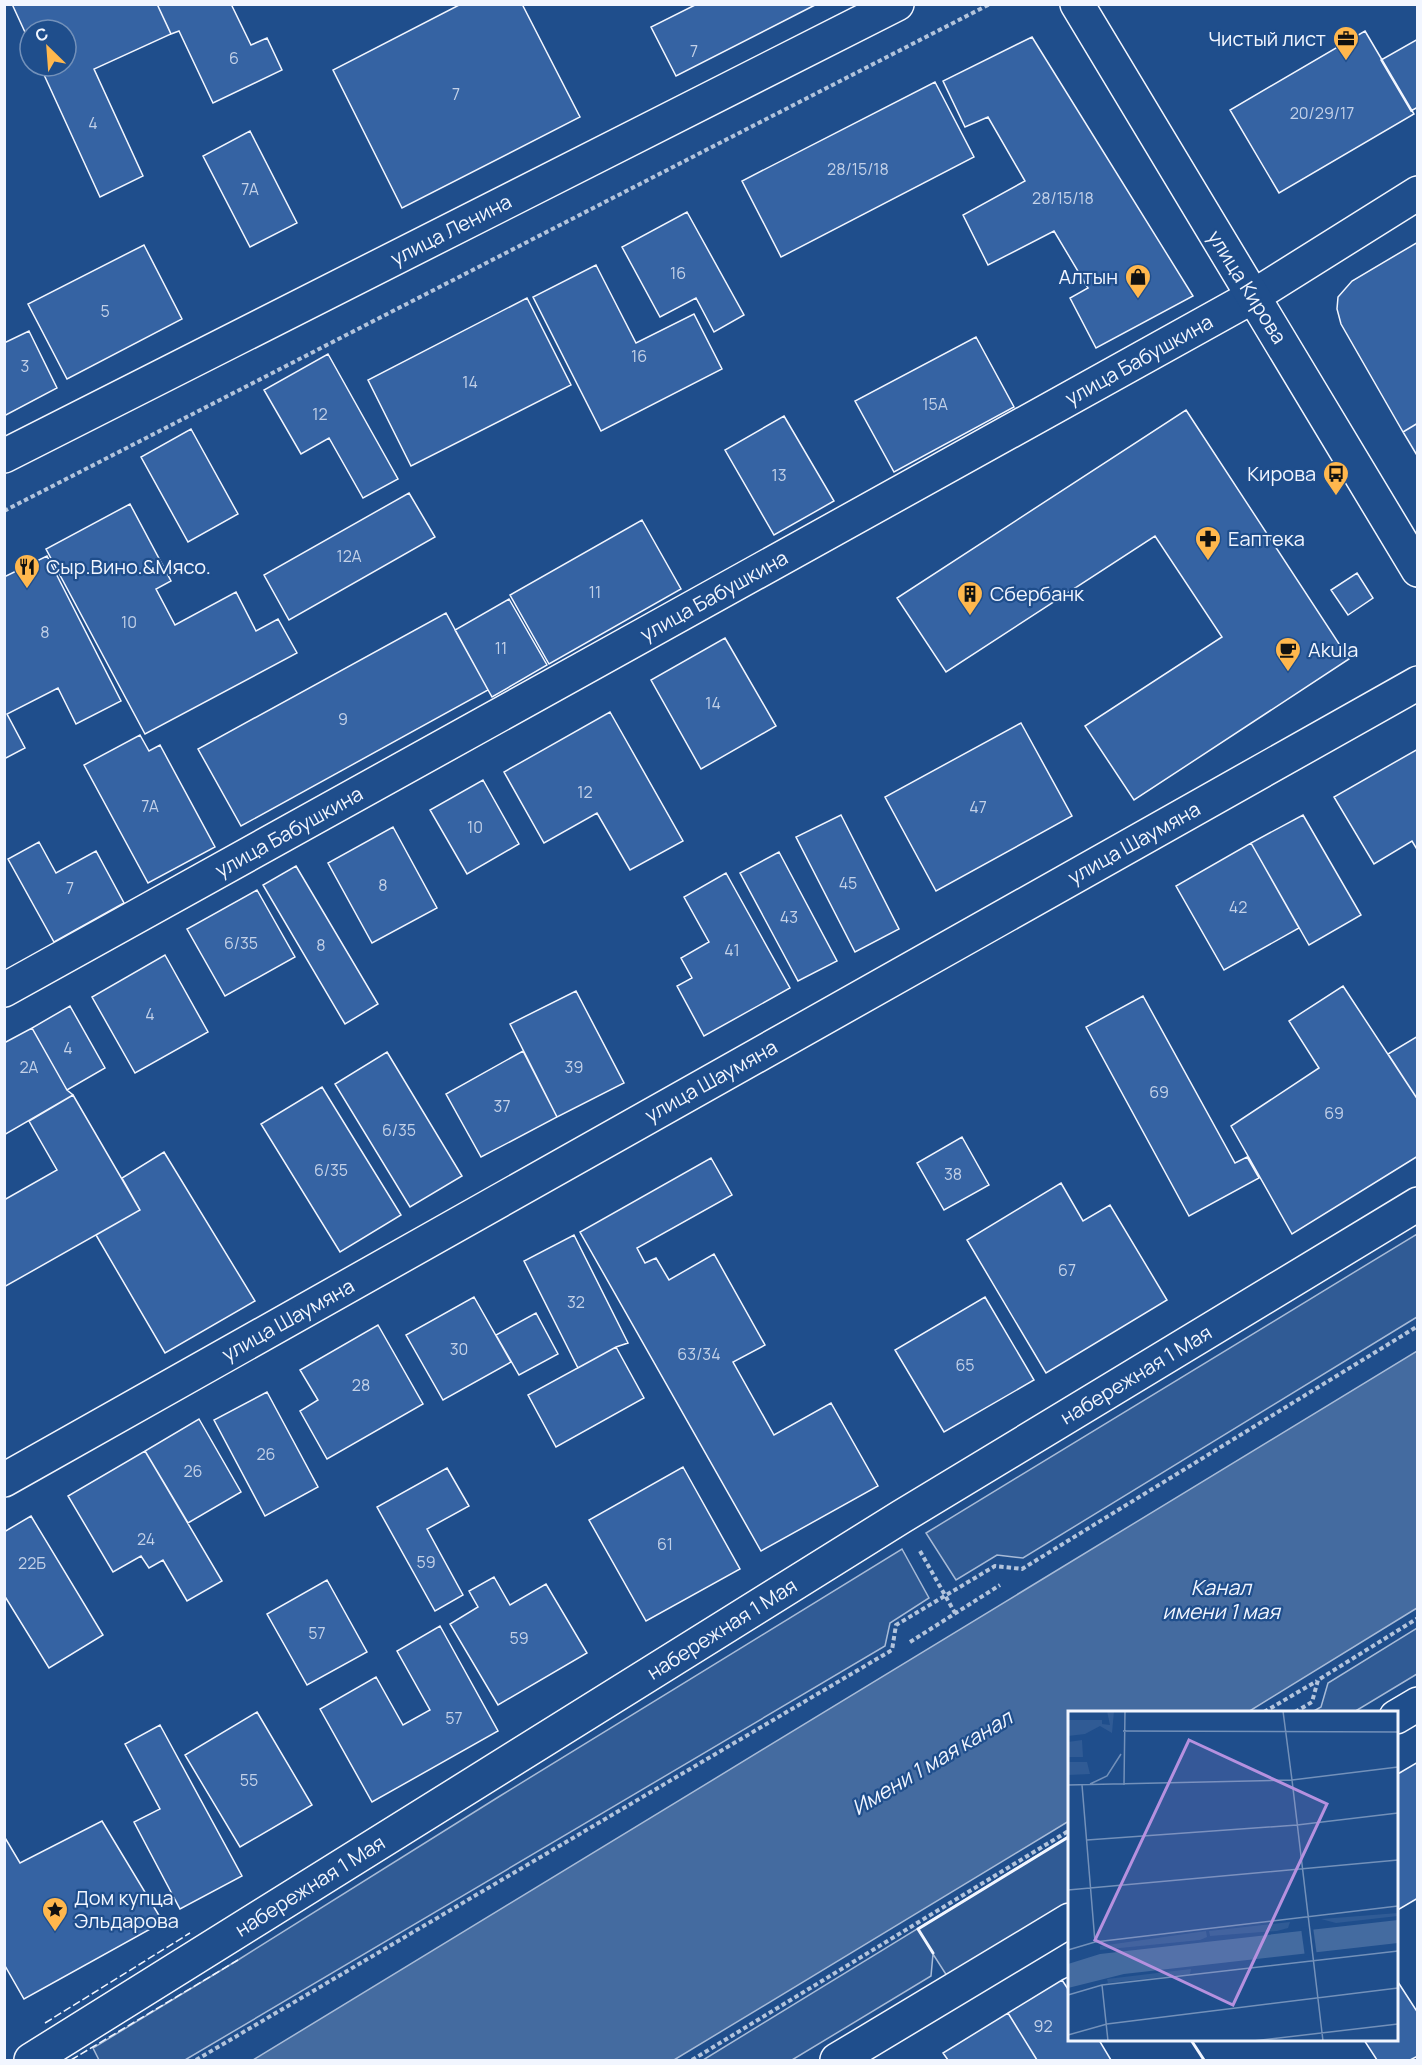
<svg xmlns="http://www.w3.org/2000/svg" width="1422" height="2065" font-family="Manrope,sans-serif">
	<rect width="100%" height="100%" fill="#1f4e8c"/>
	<path fill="#305b95" stroke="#a8bbd7" stroke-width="1.5" d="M1417,1234v83l-394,241 -26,-3 -41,25 -30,-47z
		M902,1549l27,49 -39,25 -5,23 -700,414h-86l-6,-12 145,-88 262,-164z
		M1417,1628v46l-63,38h-42l9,-5 7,-24z
		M1069,1836v84l-113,70 -23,-36 -2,22 -139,84h-89z"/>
	<path fill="#446ba0" stroke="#a8bbd7" stroke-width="1.5" d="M1417,1351v257l-169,104h-178l-1,109 -395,239h-421z"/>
	<path fill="#3563a3" stroke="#f2f6ff" stroke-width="1.5" d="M12,4h145l14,30 -77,35 49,107 -43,21 -60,-131h26v-36h-36v13z
		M157,4h74l20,41 16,-7 15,32 -69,33 -34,-72 -8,3z
		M461,4h61l58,113 -178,91 -69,-138z
		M697,4h120l-141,72 -25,-49z
		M1365,31l49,83 -135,79 -49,-83z
		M1032,37l161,259 -97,52 -26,-50 18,-10 -34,-57 -66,34 -25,-50 62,-34 -37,-64 -23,10 -22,-46z
		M1418,39v68l-7,4 -30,-51z
		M935,82l39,75 -193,100 -39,-76z
		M250,131l47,92 -47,24 -47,-91z
		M687,212l57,103 -30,17 -18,-34 -36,19 -38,-70z
		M1418,242v181l-15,9 -62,-108 -4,-15 1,-12 14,-16z
		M144,245l38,74 -115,60 -39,-75z
		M596,265l40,78 58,-29 28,55 -121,62 -68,-134z
		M527,298l44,87 -160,81 -43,-86z
		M29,331l28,57 -53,28v-73z
		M976,337l38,70 -120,65 -39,-71z
		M328,354l70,125 -35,19 -34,-60 -28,16 -37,-64z
		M1186,410l163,249 -215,141 -49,-74 137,-89 -67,-101 -209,136 -49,-74z
		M784,416l50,85 -60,34 -49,-85z
		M1418,423v34l-15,-25z
		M191,429l47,85 -50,28 -47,-85z
		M409,493l26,44 -146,83 -25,-45z
		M130,504l41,77 -15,8 19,36 61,-33 20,39 22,-12 19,34 -152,81 -99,-185z
		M642,520l39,69 -132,75 -39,-69z
		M47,556l74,145 -45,23 -18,-36 -51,26 18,34 -21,11v-182z
		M1357,573l16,25 -25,17 -17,-25z
		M509,599l38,66 -55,32 -37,-67z
		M446,613l42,77 -247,136 -43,-77z
		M725,638l51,88 -75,43 -50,-89z
		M610,712l73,129 -53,29 -33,-57 -53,30 -40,-71z
		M1021,723l51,93 -136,75 -51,-94z
		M140,735l9,16 11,-6 55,102 -67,36 -64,-118z
		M1418,749v102l-6,-10 -38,23 -40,-67z
		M483,780l36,64 -52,30 -37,-64z
		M841,815l58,114 -44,23 -59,-115z
		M1303,815l58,100 -52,30 -58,-102z
		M393,827l44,81 -65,35 -44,-80z
		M39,842l17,31 40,-22 28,52 -70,39 -46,-83z
		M1251,843l48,85 -75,42 -48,-84z
		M779,852l58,109 -39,20 -58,-108z
		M296,866l82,138 -33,20 -82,-139z
		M726,873l64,115 -86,48 -27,-50 15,-8 -11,-20 28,-16 -25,-45z
		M257,890l38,67 -70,39 -38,-67z
		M165,955l43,77 -73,41 -43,-76z
		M1343,986l75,114v56l-126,78 -61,-108 88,-58 -30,-47z
		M576,991l48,92 -67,34 -47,-93z
		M1143,996l92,167 12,-6 12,21 -70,38 -103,-189z
		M70,1006l35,62 -38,22 -35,-62z
		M32,1028l35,62 6,5 -69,40v-92z
		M1418,1036v64l-30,-46z
		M523,1051l34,66 -76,40 -35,-63z
		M387,1052l75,124 -52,31 -75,-123z
		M322,1087l79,128 -61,37 -79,-128z
		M73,1095l67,115 -136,77v-87l53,-30 -28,-49z
		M962,1137l27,48 -45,25 -27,-47z
		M164,1152l91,149 -90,52 -69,-118 44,-25 -18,-32z
		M711,1158l21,37 -95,53 8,15 11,-5 13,22 45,-26 51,91 -32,17 41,73 57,-32 47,83 -117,65 -181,-319z
		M1061,1183l22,38 27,-16 57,95 -121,73 -79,-133z
		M574,1235l54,108 -12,4 -38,21 -54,-107z
		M474,1297l37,65 -68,38 -37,-65z
		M985,1297l49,83 -90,52 -49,-82z
		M536,1313l22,41 -39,21 -23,-40z
		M378,1325l45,79 -96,55 -27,-48 18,-11 -18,-30z
		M616,1347l28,51 -88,49 -28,-52z
		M267,1392l51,95 -53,29 -51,-96z
		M199,1419l42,73 -53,31 -43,-72z
		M145,1451l77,130 -35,20 -24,-41 -14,8 -8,-12 -28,16 -45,-76z
		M683,1467l57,102 -94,52 -57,-101z
		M447,1468l22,38 -42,23 36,66 -28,16 -58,-104z
		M31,1516l72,119 -54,33 -45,-73v-63z
		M494,1577l16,28 36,-21 41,69 -89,52 -48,-81 28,-17 -9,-16z
		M327,1580l40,72 -60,33 -40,-71z
		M440,1626l58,105 -126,71 -52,-93 56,-32 27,48 27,-15 -33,-59z
		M257,1712l55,93 -72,42 -55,-92z
		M160,1725l82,151 -62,33 -46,-87 26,-13 -35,-65z
		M1418,1762v136l-22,13v-136z
		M102,1821l61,101 -139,77 -20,-35v-128l16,27z
		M1396,1979l22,34v43l-8,4h-33l-13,-20h32z
		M1062,1980l8,12v48h29l12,20h-74l-29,-47z
		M1008,2013l29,47h-89l-5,-7z"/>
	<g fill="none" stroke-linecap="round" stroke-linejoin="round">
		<defs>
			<path id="minor" d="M4,990l1248,-693 166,-104
				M4,1480l1414,-797"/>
			<path id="secondary" d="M1077,4l341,566
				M4,456l893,-452
				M1396,1717l22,-13
				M31,2060l870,-543 517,-313
				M837,2060l233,-140"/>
		</defs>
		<use href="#minor" stroke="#f2f6ff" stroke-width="36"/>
		<use href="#secondary" stroke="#f2f6ff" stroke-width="36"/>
		<path stroke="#b3c4dc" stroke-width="4" stroke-dasharray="4.5 3" stroke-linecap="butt" d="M4,511l986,-507
			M920,1551l35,62
			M910,1642l90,-57
			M1264,1712l53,-31
			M1295,1712l17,-10 6,-22 100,-62
			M196,2060l696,-410 4,-25 99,-59 27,3 396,-243
			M692,2060l378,-230"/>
		<use href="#minor" stroke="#1f4e8c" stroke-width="33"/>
		<use href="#secondary" stroke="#1f4e8c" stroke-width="33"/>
		<path stroke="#f2f6ff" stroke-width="1.5" stroke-dasharray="8 3" stroke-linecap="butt" d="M1062,1980l8,-4
			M45,2023l145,-90
			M71,2060l167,-100"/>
		<path stroke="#f2f6ff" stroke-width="3" d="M933,1953l-15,-24 152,-93
			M1191,2040l13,20"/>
	</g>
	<defs>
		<symbol id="office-pin" viewBox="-11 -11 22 30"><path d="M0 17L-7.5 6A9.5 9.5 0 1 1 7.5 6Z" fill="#ffb74d" stroke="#1f4e8c"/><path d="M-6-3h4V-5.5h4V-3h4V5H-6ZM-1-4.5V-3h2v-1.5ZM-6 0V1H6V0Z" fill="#111"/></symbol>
		<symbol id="shop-pin" viewBox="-11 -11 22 30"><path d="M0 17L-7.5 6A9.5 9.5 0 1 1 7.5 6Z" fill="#ffb74d" stroke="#1f4e8c"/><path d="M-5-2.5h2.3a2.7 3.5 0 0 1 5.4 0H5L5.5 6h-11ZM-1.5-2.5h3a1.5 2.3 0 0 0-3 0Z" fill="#111"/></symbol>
		<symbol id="bus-pin" viewBox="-11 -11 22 30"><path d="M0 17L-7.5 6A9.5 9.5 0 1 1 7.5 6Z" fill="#ffb74d" stroke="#1f4e8c"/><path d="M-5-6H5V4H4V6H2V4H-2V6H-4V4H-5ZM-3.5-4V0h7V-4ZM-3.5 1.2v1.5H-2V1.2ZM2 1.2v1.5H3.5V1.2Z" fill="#111"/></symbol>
		<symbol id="pharmacy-pin" viewBox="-11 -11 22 30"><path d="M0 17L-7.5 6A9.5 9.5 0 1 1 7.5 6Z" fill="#ffb74d" stroke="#1f4e8c"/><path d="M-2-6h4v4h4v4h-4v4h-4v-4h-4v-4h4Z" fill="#111"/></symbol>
		<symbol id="restaurant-pin" viewBox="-11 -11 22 30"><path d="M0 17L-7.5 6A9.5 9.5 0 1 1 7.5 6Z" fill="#ffb74d" stroke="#1f4e8c"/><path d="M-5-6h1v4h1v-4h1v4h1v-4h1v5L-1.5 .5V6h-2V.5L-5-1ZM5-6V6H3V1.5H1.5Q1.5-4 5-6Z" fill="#111"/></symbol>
		<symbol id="building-pin" viewBox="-11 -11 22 30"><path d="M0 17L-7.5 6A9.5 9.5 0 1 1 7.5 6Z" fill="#ffb74d" stroke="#1f4e8c"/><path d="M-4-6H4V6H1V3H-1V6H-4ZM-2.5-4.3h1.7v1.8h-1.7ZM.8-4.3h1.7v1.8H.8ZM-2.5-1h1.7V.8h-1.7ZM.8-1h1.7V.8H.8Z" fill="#111"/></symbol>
		<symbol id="cafe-pin" viewBox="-11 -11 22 30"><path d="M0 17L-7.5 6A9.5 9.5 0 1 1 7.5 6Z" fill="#ffb74d" stroke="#1f4e8c"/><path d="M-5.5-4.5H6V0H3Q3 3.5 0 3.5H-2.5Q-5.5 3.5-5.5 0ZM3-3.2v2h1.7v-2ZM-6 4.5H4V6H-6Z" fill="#111"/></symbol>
		<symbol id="sight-pin" viewBox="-11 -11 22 30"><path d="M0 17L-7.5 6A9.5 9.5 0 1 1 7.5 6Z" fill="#ffb74d" stroke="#1f4e8c"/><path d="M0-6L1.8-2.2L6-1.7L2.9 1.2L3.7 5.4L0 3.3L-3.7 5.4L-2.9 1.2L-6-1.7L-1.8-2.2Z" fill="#111"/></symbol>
	</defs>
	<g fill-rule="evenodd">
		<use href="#office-pin" x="1331" y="24" width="30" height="40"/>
		<use href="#shop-pin" x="1123" y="262" width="30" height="40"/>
		<use href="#bus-pin" x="1321" y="459" width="30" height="40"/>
		<use href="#pharmacy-pin" x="1193" y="524" width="30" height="40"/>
		<use href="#restaurant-pin" x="12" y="552" width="30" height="40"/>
		<use href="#building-pin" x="955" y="579" width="30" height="40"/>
		<use href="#cafe-pin" x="1273" y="635" width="30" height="40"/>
		<use href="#sight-pin" x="40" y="1895" width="30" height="40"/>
	</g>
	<g text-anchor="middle" stroke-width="4.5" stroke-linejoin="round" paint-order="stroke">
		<g font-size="16" fill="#c3d1e8">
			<text x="694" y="57">7</text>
			<text x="234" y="64">6</text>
			<text x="456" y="100">7</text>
			<text x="1322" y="119">20/29/17</text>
			<text x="93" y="129">4</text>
			<text x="858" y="175">28/15/18</text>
			<text x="250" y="195">7А</text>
			<text x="1063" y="204">28/15/18</text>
			<text x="678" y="279">16</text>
			<text x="105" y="317">5</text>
			<text x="639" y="362">16</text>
			<text x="25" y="372">3</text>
			<text x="470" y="388">14</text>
			<text x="935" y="410">15А</text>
			<text x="320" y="420">12</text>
			<text x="779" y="481">13</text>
			<text x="349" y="562">12А</text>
			<text x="595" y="598">11</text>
			<text x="129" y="628">10</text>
			<text x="45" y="638">8</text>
			<text x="501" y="654">11</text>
			<text x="713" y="709">14</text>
			<text x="343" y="725">9</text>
			<text x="585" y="798">12</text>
			<text x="150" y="812">7А</text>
			<text x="978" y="813">47</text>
			<text x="475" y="833">10</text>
			<text x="848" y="889">45</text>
			<text x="383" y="891">8</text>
			<text x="70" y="894">7</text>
			<text x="1238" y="913">42</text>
			<text x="789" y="923">43</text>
			<text x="241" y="949">6/35</text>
			<text x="321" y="951">8</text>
			<text x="732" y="956">41</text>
			<text x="150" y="1020">4</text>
			<text x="68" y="1054">4</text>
			<text x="29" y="1073">2А</text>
			<text x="574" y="1073">39</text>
			<text x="1159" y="1098">69</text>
			<text x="502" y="1112">37</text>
			<text x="1334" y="1119">69</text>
			<text x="399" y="1136">6/35</text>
			<text x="331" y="1176">6/35</text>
			<text x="953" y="1180">38</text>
			<text x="1067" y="1276">67</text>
			<text x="576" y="1308">32</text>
			<text x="459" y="1355">30</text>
			<text x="699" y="1360">63/34</text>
			<text x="965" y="1371">65</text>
			<text x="361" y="1391">28</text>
			<text x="266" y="1460">26</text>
			<text x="193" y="1477">26</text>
			<text x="146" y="1545">24</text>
			<text x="665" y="1550">61</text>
			<text x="426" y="1568">59</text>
			<text x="32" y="1569">22Б</text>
			<text x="317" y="1639">57</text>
			<text x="519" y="1644">59</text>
			<text x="454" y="1724">57</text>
			<text x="249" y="1786">55</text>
			<text x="1043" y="2032">92</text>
		</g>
		<g font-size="20" fill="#f2f6ff" stroke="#1f4e8c" text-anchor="start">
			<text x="1326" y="46" text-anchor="end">Чистый лист</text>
			<text x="1118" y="284" text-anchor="end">Алтын</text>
			<text x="1316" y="481" text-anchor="end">Кирова</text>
			<text x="1228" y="546">Еаптека</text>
			<text x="46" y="574">Сыр.Вино.&amp;Мясо.</text>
			<text x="990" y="601">Сбербанк</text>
			<text x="1308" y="657">Akula</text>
			<text x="74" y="1905">Дом купца<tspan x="74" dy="23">Эльдарова</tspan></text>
		</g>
		<g font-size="20" fill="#f2f6ff" stroke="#1f4e8c">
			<text transform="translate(451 230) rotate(-27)" y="7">улица Ленина</text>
			<text transform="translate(1247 287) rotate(58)" y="7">улица Кирова</text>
			<text transform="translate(1139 360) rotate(-29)" y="7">улица Бабушкина</text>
			<text transform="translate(714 596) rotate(-29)" y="7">улица Бабушкина</text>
			<text transform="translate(289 832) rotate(-29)" y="7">улица Бабушкина</text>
			<text transform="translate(1134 843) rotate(-29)" y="7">улица Шаумяна</text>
			<text transform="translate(711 1081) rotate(-29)" y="7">улица Шаумяна</text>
			<text transform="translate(288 1320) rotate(-29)" y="7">улица Шаумяна</text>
			<text transform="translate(1136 1375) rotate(-31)" y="7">набережная 1 Мая</text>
			<text transform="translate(722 1629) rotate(-32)" y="7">набережная 1 Мая</text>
			<text transform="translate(310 1886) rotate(-32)" y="7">набережная 1 Мая</text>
		</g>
		<g font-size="21" font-style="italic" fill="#f2f6ff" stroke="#1f4e8c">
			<text x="1221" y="1595">Канал<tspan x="1221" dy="24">имени 1 мая</tspan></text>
			<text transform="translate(932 1763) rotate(-31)" y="7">Имени 1 мая канал</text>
		</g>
	</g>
	<g transform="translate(1068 1711)">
		<rect width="330" height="330" fill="#1f4e8c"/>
		<path d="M39,0h7l-2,22 -12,-7 -15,8 -17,2v-16h34v4l8,1zM14,29l1,17h-15v-15zM0,51h19l3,12 -22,1zM330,202v3l-62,7 -15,-4zM222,211l-2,6 -11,3 -67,5 -1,-5zM138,220l1,6 -7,3 -100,10v-4zM123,258l-1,5 -82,9 -1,-4z" fill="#305b95"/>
		<path d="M330,209v23l-274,31 -56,14v-24l32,-10z" fill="#446ba0"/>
		<path d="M245,216l4,29 -12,1 -4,-29z" fill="#1f4e8c"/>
		<path fill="none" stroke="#7391ba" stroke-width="1.5" d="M215,0l9,69M55,20l275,1M224,69l31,261M22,73l17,-8 14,-22M0,74l224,-5 106,-13M14,74l13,157M56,74l1,-74M19,129l210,-15 101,-12M0,179l330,-30M0,239l27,-8 303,-36M34,274l6,56M0,284l34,-10 296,-34M0,324l39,-11 291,-36M185,330l145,-17"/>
		<path fill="#b691df" fill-opacity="0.15" stroke="#b691df" stroke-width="3" d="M121,29l138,64 -94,201 -138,-65z"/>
		<rect width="330" height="330" fill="none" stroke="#f2f6ff" stroke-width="3"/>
	</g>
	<rect width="1422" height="2065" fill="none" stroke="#f2f6ff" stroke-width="12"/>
	<g transform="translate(48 48) rotate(335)"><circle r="28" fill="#1f4e8c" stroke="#7391ba" stroke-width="1.5"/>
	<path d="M0-4.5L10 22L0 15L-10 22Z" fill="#ffb74d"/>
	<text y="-9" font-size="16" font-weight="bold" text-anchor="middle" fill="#f2f6ff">С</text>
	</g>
</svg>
